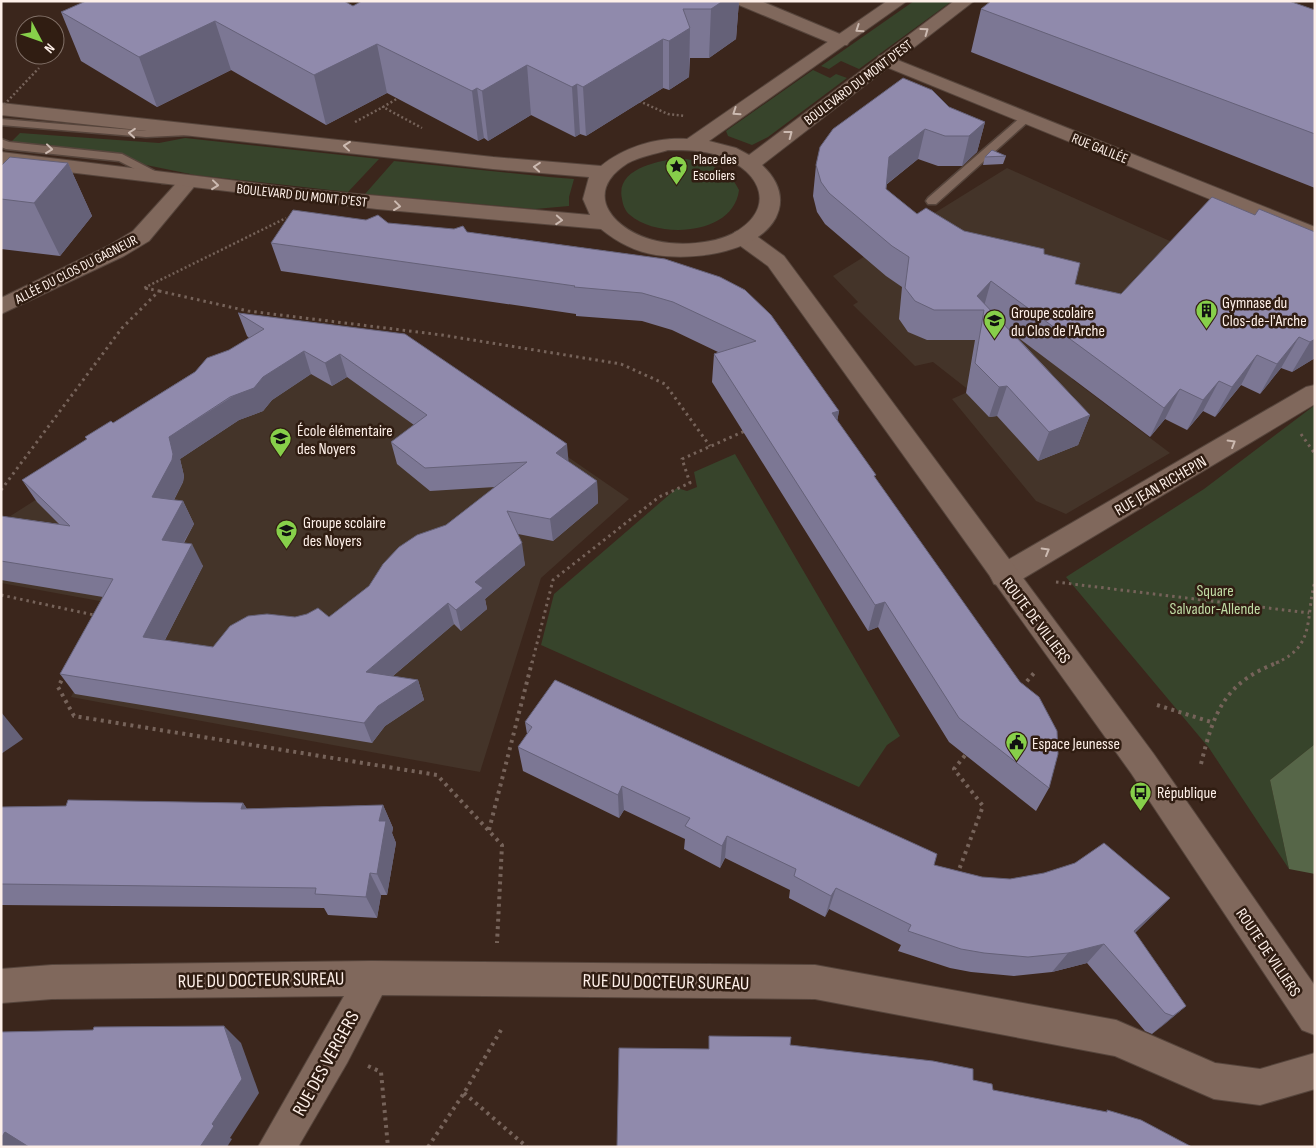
<svg xmlns="http://www.w3.org/2000/svg" width="1316" height="1148" font-family="'Sofia Sans Condensed',sans-serif">
	<rect width="100%" height="100%" fill="#3b261c"/>
	<path fill="#443429" d="M1007,168l174,78 -109,133 98,74 -104,61 -30,-13 -84,-102 18,-8 -37,-29 -18,4 -62,-61 5,-3 -25,-26z
		M294,335l120,16 215,148 -88,79 -61,194 -409,-75 45,-93 -115,-21v-61z"/>
	<path fill="#37442b" d="M914,1h38l-93,68 -18,-8 -12,8 -8,-3z
		M813,70l17,8 6,-4 11,4 -79,59 -16,8 -24,-9 -2,-5z
		M20,133l139,10 26,-5 194,21 -31,33 -153,-17 -88,-18 -98,-13z
		M680,158c23,4 49,9 59,32 -5,45 -80,50 -109,25 -5,-4 -7,-10 -8,-16 -7,-31 37,-38 58,-41z
		M394,161l155,16 25,2 -5,18v9l-34,3 -170,-15z
		M1315,405v339l-45,36 19,89 -80,-121 -143,-171 138,-88z
		M735,454l165,282 -13,9 -28,42 -318,-142 13,-51 123,-106 10,3 10,-4 -3,-15z"/>
	<path fill="#566648" d="M1315,744v130l-26,-5 -19,-89z"/>
	<g fill="none" stroke-linecap="round" stroke-linejoin="round">
		<defs>
			<path id="service" d="M1026,115l4,1v4l-94,84h-8l-2,-3 2,-3 94,-82z
				M1,119l145,12 43,-2 6,3 -6,3 -43,2 -145,-12z
				M1,139l8,3 113,12 50,26 -2,3h-8l-43,-22 -113,-12 -5,-2z"/>
			<path id="minor" d="M737,1h24l86,36 3,4 -3,4h-12l-96,-40z
				M885,55l430,172v15l-436,-178 -3,-4 3,-4z
				M188,176l7,2 3,4 -49,59 -25,15 -123,58v-16l107,-52 25,-15 48,-53z
				M1315,385v19l-301,180 -10,3 -10,-3 -4,-8 4,-8 312,-181z
				M372,961l443,4 301,55 99,43 45,6 55,-16v36l-55,16 -46,-6 -99,-43 -300,-57 -433,-4 -35,68 -49,84h-40l86,-151 -292,3 -51,4v-34l51,-4z"/>
			<path id="tertiary" d="M743,230l8,2 33,24 369,497 162,233v49l-13,-5 -171,-257 -363,-507 -33,-24 -3,-5 3,-5z"/>
			<path id="secondary" d="M887,1h20l-198,140 27,7 13,7 205,-154h20l-212,164c32,30 19,64 -19,80 -26,11 -59,14 -87,10 -20,-3 -39,-13 -55,-26l-224,-20 -376,-45v-12l301,37 288,26 -7,-16 6,-22 -96,-8 -492,-54v-12l492,54 108,9c23,-19 56,-29 86,-27zM668,150c17,0 35,0 52,6 43,16 57,54 12,78 -20,10 -53,12 -75,7 -41,-9 -78,-47 -29,-78 11,-6 27,-9 40,-13z"/>
		</defs>
		<use href="#service" stroke="#56453c" stroke-width="3"/>
		<use href="#minor" stroke="#56453c" stroke-width="2"/>
		<use href="#tertiary" stroke="#56453c" stroke-width="2"/>
		<use href="#secondary" stroke="#56453c" stroke-width="2"/>
		<path stroke="#76635a" stroke-width="2.5" stroke-dasharray="2 2.5" stroke-linecap="butt" d="M400,97l-17,10 39,21
			M639,101l29,13 17,2
			M355,122l28,-15
			M148,289l-4,-1 142,-70"/>
		<path stroke="#76635a" stroke-width="3" stroke-dasharray="2.5 4" stroke-linecap="butt" d="M159,291l89,20 194,24 179,29 44,20 45,62
			M1301,434l14,20
			M1,490l121,-162 37,-37 -14,-3
			M1056,582l253,31
			M1,595l93,20 -1,2
			M532,663l21,-83 106,-83 31,-14 -8,-24 65,-29
			M1276,663c40,-17 29,-45 39,-82"/>
		<path stroke="#76635a" stroke-width="4" stroke-dasharray="3 4.5" stroke-linecap="butt" d="M65,674l-7,13 16,29 363,59 65,70 -5,98
			M1022,687l12,-14
			M1157,705l54,17
			M1201,764c13,-53 24,-82 78,-102
			M489,830l43,-168
			M957,875l26,-69 -29,-37 13,-16
			M368,1066l13,6 7,75
			M464,1093l63,54
			M428,1147l36,-54 37,-63"/>
		<use href="#service" fill="#80685c" fill-rule="evenodd"/>
		<use href="#minor" fill="#80685c" fill-rule="evenodd"/>
		<use href="#tertiary" fill="#80685c" fill-rule="evenodd"/>
		<use href="#secondary" fill="#80685c" fill-rule="evenodd"/>
		<path stroke="#76635a" stroke-width="2.5" stroke-dasharray="2 2.5" stroke-linecap="butt" d="M1,108l38,-40"/>
	</g>
	<path fill="#7c7794" fill-rule="evenodd" d="M362,1h377l-3,38 -27,19h-19l-1,19 -20,13 -6,-2 -77,48 -6,-2 -5,3 -44,-22 -43,26 -4,-3 -6,3 -91,-48 -61,32 -95,-55 -74,37 -76,-46 -20,-49 292,-6z
		M981,9l334,1v178l-344,-136z
		M949,107l36,15 -8,30 -15,14h-24l-20,-7 -32,26v4l31,25 47,17 80,23 31,30 46,10 134,-79 60,17v126l-23,14 -11,-4 -21,26 -19,-9 -26,32 -12,-6 -16,19 -22,-11 -15,18 -134,-101 74,79 -12,30 -40,16 -41,-45 -8,1 -23,-24 9,-53h-48l-19,-8 -9,-13 3,-32 -16,-11 -61,-52 -8,-12 -4,-16 3,-31z
		M1006,156l-3,8 -20,1 2,-8z
		M68,163l24,53 -32,40 -59,-7v-83z
		M388,223l79,9 198,27 174,152 -2,10 38,56 174,311 -13,23 -87,-69 -71,-115 -10,4 -156,-249 2,-28 4,-2 -46,-22 -30,-9 -66,-5v-2l-295,-43 -10,-28z
		M238,313l167,21 164,128 28,19 1,22 -45,38 -35,-7 7,31 -40,34 2,10 -26,22 -7,-7 -61,52 25,4 6,20 -39,26 -13,17 -297,-49 -15,-20 43,-77 -102,-17v-64l58,8 -22,-22 -15,-22 65,-40 -2,-3 28,-14 136,-85 -2,-2zM311,374l21,12 15,-9 67,48 -23,17 6,22 33,27 65,-4 -49,38 -77,61 -40,31h-34l-82,30 -48,-7 38,-74 -19,-23 10,-19 -11,-23 -9,-1 9,-18 1,-6 -4,-17 59,-39 24,-9 9,-11z
		M525,722l409,143 48,12 188,21 -35,35 51,73 -34,28 -7,-3 -58,-68 -35,9 -38,4 -43,-4 -21,-4 -52,-17 3,-6 -72,-36 -4,8 -36,-19 1,-8 -65,-32 -5,10 -36,-19 1,-10 -61,-29 -5,8 -96,-47 -5,-24 9,-13z
		M243,803l4,6 136,-4 10,23 -1,5 4,10 -9,52h-6l-4,23 -49,-3 -4,-7 -323,-3v-98z"/>
	<path fill="#656178" d="M723,1h16l-3,38 -27,19 2,-49z
		M215,21l16,49 -74,37 -18,-50z
		M690,28l-1,49 -20,13v-49z
		M663,39v49l-77,48 -3,-49z
		M377,44l10,49 -61,32 -12,-50z
		M527,65l4,50 -43,26 -6,-50z
		M577,84l3,50 -5,3 -3,-50z
		M477,88l7,50 -6,3 -6,-50z
		M985,122l-8,30 -15,14 7,-30z
		M925,129l-7,30 -35,28 6,-30z
		M68,163l24,53 -32,40 -26,-53z
		M991,281l-8,29 -6,-14z
		M1299,337l-18,31 -21,26 17,-30z
		M1315,339v19l-23,14 18,-30z
		M304,351l7,23 -39,26 -9,11 -24,9 -59,39 4,17 -1,6 -19,37 -12,-22 17,-60z
		M340,354l7,23 -15,9 -7,-23z
		M1257,355l-16,30 -26,32 17,-30z
		M1219,381l-16,30 -16,19 16,-30z
		M1007,386l-10,30 -8,1 10,-30z
		M1180,389l-15,30 -15,18 14,-29z
		M839,411l-5,28 -2,-26z
		M1090,415l-12,30 -40,16 11,-29z
		M567,444l2,22 -13,-13z
		M597,481l1,22 -45,38 -3,-22z
		M183,501l11,23 -21,37 -11,-21z
		M522,543l3,22 -40,34 2,10 -26,22 -5,-21 19,-28z
		M192,544l11,22 -47,91 -13,-20z
		M885,602l-7,25 -10,4 7,-26z
		M448,603l6,21 -80,68 -8,-20z
		M418,680l6,20 -39,26 -13,17 -8,-20 14,-17z
		M1,712l22,27 -22,15z
		M622,786l2,24 -5,8 -1,-23z
		M243,803l15,23 -17,-17z
		M383,805l10,23 -1,5 4,10 -9,52 -10,-21 2,-53z
		M727,836l-2,22 -5,10 2,-22z
		M370,873l11,22 -4,23 -11,-21z
		M836,888l-7,21 -4,8 6,-21z
		M1170,898l-20,20 -35,33 19,-20z
		M1104,944l-17,19 -35,9 16,-19z
		M1186,1006l-21,18 -13,10 21,-18z
		M224,1026l17,17 18,50 -29,45 2,1 -5,8h-27l12,-23z
		M5,1132l26,15h-30v-9z"/>
	<path fill="#908aac" stroke="#656178" fill-rule="evenodd" d="M86,1h258l9,5 9,-5h361l-12,8h-28l7,19 -21,13 -6,-2 -80,48 -6,-3 -5,3 -45,-22 -45,26 -5,-3 -5,3 -95,-47 -63,31 -99,-54 -76,36 -78,-45z
		M991,1h298l26,9v124l-334,-125z
		M903,78l29,12 17,17 36,15 -16,14h-24l-20,-7 -36,28 -3,32 31,25 9,-6 38,23 80,18v5l36,9 -5,21 46,10 91,-97 43,18 4,-6 56,23v107l-5,3 -11,-5 -22,27 -20,-9 -25,32 -13,-6 -16,19 -23,-11 -16,19 -173,-127 -14,15 113,119 -41,17 -42,-46 -8,1 -24,-24 9,-53h-50l-19,-9 -10,-13 4,-31 -17,-11 -63,-53 -8,-11 -5,-17 4,-18 13,-18z
		M992,150l14,6 -21,1z
		M10,157l58,6 -34,40 -33,-4v-33z
		M293,210l73,10 12,-5 10,8 66,6 9,-3 4,6 198,27 55,18 25,13 26,25 68,96 -7,2 44,62 -2,1 146,206 19,15 18,34 1,23 -9,34 -90,-70 -74,-116 -10,3 -161,-251 42,-13 -83,-39 -31,-9 -68,-6 1,-1 -304,-43z
		M238,313l167,21 162,110 -11,9 41,28 -47,38 -43,-8 15,32 -47,39 8,6 -27,22 -8,-7 -82,69 52,8 -40,26 -14,17 -304,-49 53,-95 -112,-18v-45l69,10 -48,-46 65,-41 -2,-2 26,-16 2,2 82,-51 12,-14 22,-8 35,-21zM304,351l21,12 15,-9 87,61 -36,27 34,26 102,-6 -81,63 -29,10 -18,12 -16,17 -14,22 -40,31 -11,-9 -11,6 -12,3 -28,-3 -19,2 -18,10 -17,21 -70,-10 49,-93 -30,-4 21,-39 -31,-4 20,-37 1,-6 -4,-17 61,-40 24,-9 9,-11z
		M555,680l382,174 -3,11 48,12 28,2 34,-6 31,-10 29,-20 66,55 -36,33 52,75 -13,10 -8,-3 -61,-69 -36,9 -40,4 -44,-4 -23,-4 -53,-18 3,-6 -75,-37 -5,8 -37,-20 2,-7 -69,-33 -5,10 -37,-20 5,-8 -68,-32 -4,9 -100,-48 14,-20 -7,-5z
		M68,800l175,3 -2,6 142,-4 -4,16h7l-9,53 -7,-1 -4,24 -51,-3 1,-6 -315,-4v-77l65,-1z
		M224,1026l18,53 -30,45 2,2 -14,21h-171l-24,-15 -4,6v-106l92,-2 1,-3z
		M709,1036l82,1 -1,8 143,16 40,8v11l19,4 1,6 114,22v-2l34,10 51,27h-575l2,-99 90,1z"/>
	<defs><path id="oneway-chevron" d="M-2-3.5L2.5 0L-2 3.5" fill="none" stroke-width="1.6" stroke-linecap="round" stroke-linejoin="round" transform="scale(1.25)"/></defs>
	<g stroke="#ccbab1">
		<use href="#oneway-chevron" transform="translate(859 29) rotate(146)"/>
		<use href="#oneway-chevron" transform="translate(925 31) rotate(-36)"/>
		<use href="#oneway-chevron" transform="translate(736 112) rotate(146)"/>
		<use href="#oneway-chevron" transform="translate(132 133) rotate(-175)"/>
		<use href="#oneway-chevron" transform="translate(789 134) rotate(-37)"/>
		<use href="#oneway-chevron" transform="translate(347 146) rotate(-174)"/>
		<use href="#oneway-chevron" transform="translate(49 149) rotate(6)"/>
		<use href="#oneway-chevron" transform="translate(537 167) rotate(-175)"/>
		<use href="#oneway-chevron" transform="translate(215 185) rotate(6)"/>
		<use href="#oneway-chevron" transform="translate(397 206) rotate(7)"/>
		<use href="#oneway-chevron" transform="translate(559 220) rotate(4)"/>
		<use href="#oneway-chevron" transform="translate(1232 443) rotate(-31)"/>
		<use href="#oneway-chevron" transform="translate(1046 551) rotate(-30)"/>
	</g>
	<defs>
		<symbol id="sight-pin" viewBox="-11 -11 22 30"><path d="M0 17L-7.5 6A9.5 9.5 0 1 1 7.5 6Z" fill="#87cf4a" stroke="#301d12"/><path d="M0-6L1.8-2.2L6-1.7L2.9 1.2L3.7 5.4L0 3.3L-3.7 5.4L-2.9 1.2L-6-1.7L-1.8-2.2Z" fill="#111"/></symbol>
		<symbol id="building-pin" viewBox="-11 -11 22 30"><path d="M0 17L-7.5 6A9.5 9.5 0 1 1 7.5 6Z" fill="#87cf4a" stroke="#301d12"/><path d="M-4-6H4V6H1V3H-1V6H-4ZM-2.5-4.3h1.7v1.8h-1.7ZM.8-4.3h1.7v1.8H.8ZM-2.5-1h1.7V.8h-1.7ZM.8-1h1.7V.8H.8Z" fill="#111"/></symbol>
		<symbol id="school-pin" viewBox="-11 -11 22 30"><path d="M0 17L-7.5 6A9.5 9.5 0 1 1 7.5 6Z" fill="#87cf4a" stroke="#301d12"/><path d="M0-5L7-2L0 1L-7-2ZM-4 1L0 2.5L4 1V4Q0 6-4 4Z" fill="#111"/></symbol>
		<symbol id="civic-pin" viewBox="-11 -11 22 30"><path d="M0 17L-7.5 6A9.5 9.5 0 1 1 7.5 6Z" fill="#87cf4a" stroke="#301d12"/><path d="M-.6-6.5H3V-4.5H.6V-3L4-1V1h2V6H-6V1h2V-1L-.6-3ZM-1.2 2.5V6h2.4V2.5Z" fill="#111"/></symbol>
		<symbol id="bus-pin" viewBox="-11 -11 22 30"><path d="M0 17L-7.5 6A9.5 9.5 0 1 1 7.5 6Z" fill="#87cf4a" stroke="#301d12"/><path d="M-5-6H5V4H4V6H2V4H-2V6H-4V4H-5ZM-3.5-4V0h7V-4ZM-3.5 1.2v1.5H-2V1.2ZM2 1.2v1.5H3.5V1.2Z" fill="#111"/></symbol>
	</defs>
	<g fill-rule="evenodd">
		<use href="#sight-pin" x="664" y="154" width="25" height="34"/>
		<use href="#building-pin" x="1194" y="298" width="25" height="34"/>
		<use href="#school-pin" x="982" y="308" width="25" height="34"/>
		<use href="#school-pin" x="268" y="426" width="25" height="34"/>
		<use href="#school-pin" x="274" y="518" width="25" height="34"/>
		<use href="#civic-pin" x="1004" y="730" width="25" height="34"/>
		<use href="#bus-pin" x="1128" y="780" width="25" height="34"/>
	</g>
	<g text-anchor="middle" stroke-width="5" stroke-linejoin="round" paint-order="stroke">
		<g font-size="14" fill="#fef0e9" stroke="#301d12">
			<text transform="translate(858 82) rotate(-37)" y="5">BOULEVARD DU MONT D'EST</text>
			<text transform="translate(1100 148) rotate(22)" y="5">RUE GALILÉE</text>
			<text transform="translate(302 195) rotate(6)" y="5">BOULEVARD DU MONT D'EST</text>
			<text transform="translate(76 269) rotate(-27)" y="5">ALLÉE DU CLOS DU GAGNEUR</text>
		</g>
		<g font-size="14" fill="#fef0e9" stroke="#301d12" text-anchor="start">
			<text x="693" y="164">Place des<tspan x="693" dy="16">Escoliers</tspan></text>
		</g>
		<g font-size="16" fill="#fef0e9" stroke="#301d12" text-anchor="start">
			<text x="1222" y="308">Gymnase du<tspan x="1222" dy="18">Clos-de-l'Arche</tspan></text>
			<text x="1011" y="318">Groupe scolaire<tspan x="1011" dy="18">du Clos de l'Arche</tspan></text>
			<text x="297" y="436">École élémentaire<tspan x="297" dy="18">des Noyers</tspan></text>
			<text x="303" y="528">Groupe scolaire<tspan x="303" dy="18">des Noyers</tspan></text>
			<text x="1032" y="749">Espace Jeunesse</text>
			<text x="1157" y="798">République</text>
		</g>
		<g font-size="16" fill="#fef0e9" stroke="#301d12">
			<text transform="translate(1160 485) rotate(-30)" y="6">RUE JEAN RICHEPIN</text>
			<text transform="translate(1037 620) rotate(53)" y="6">ROUTE DE VILLIERS</text>
			<text transform="translate(1269 952) rotate(56)" y="6">ROUTE DE VILLIERS</text>
		</g>
		<g font-size="16" fill="#c0dca5" stroke="#301d12">
			<text x="1215" y="596">Square<tspan x="1215" dy="18">Salvador-Allende</tspan></text>
		</g>
		<g font-size="19" fill="#fef0e9" stroke="#301d12">
			<text transform="translate(261 979) rotate(-1)" y="7">RUE DU DOCTEUR SUREAU</text>
			<text transform="translate(666 981) rotate(1)" y="7">RUE DU DOCTEUR SUREAU</text>
			<text transform="translate(325 1063) rotate(-61)" y="7">RUE DES VERGERS</text>
		</g>
	</g>
	<rect width="1316" height="1148" fill="none" stroke="#fef0e9" stroke-width="5"/>
	<g transform="translate(40 40) rotate(131)"><circle r="24" fill="#301d12" stroke="#827168"/>
	<path d="M0-4L9 19L0 12L-9 19Z" fill="#87cf4a"/>
	<text y="-8" font-size="14" font-weight="bold" text-anchor="middle" fill="#fef0e9">N</text>
	</g>
</svg>
